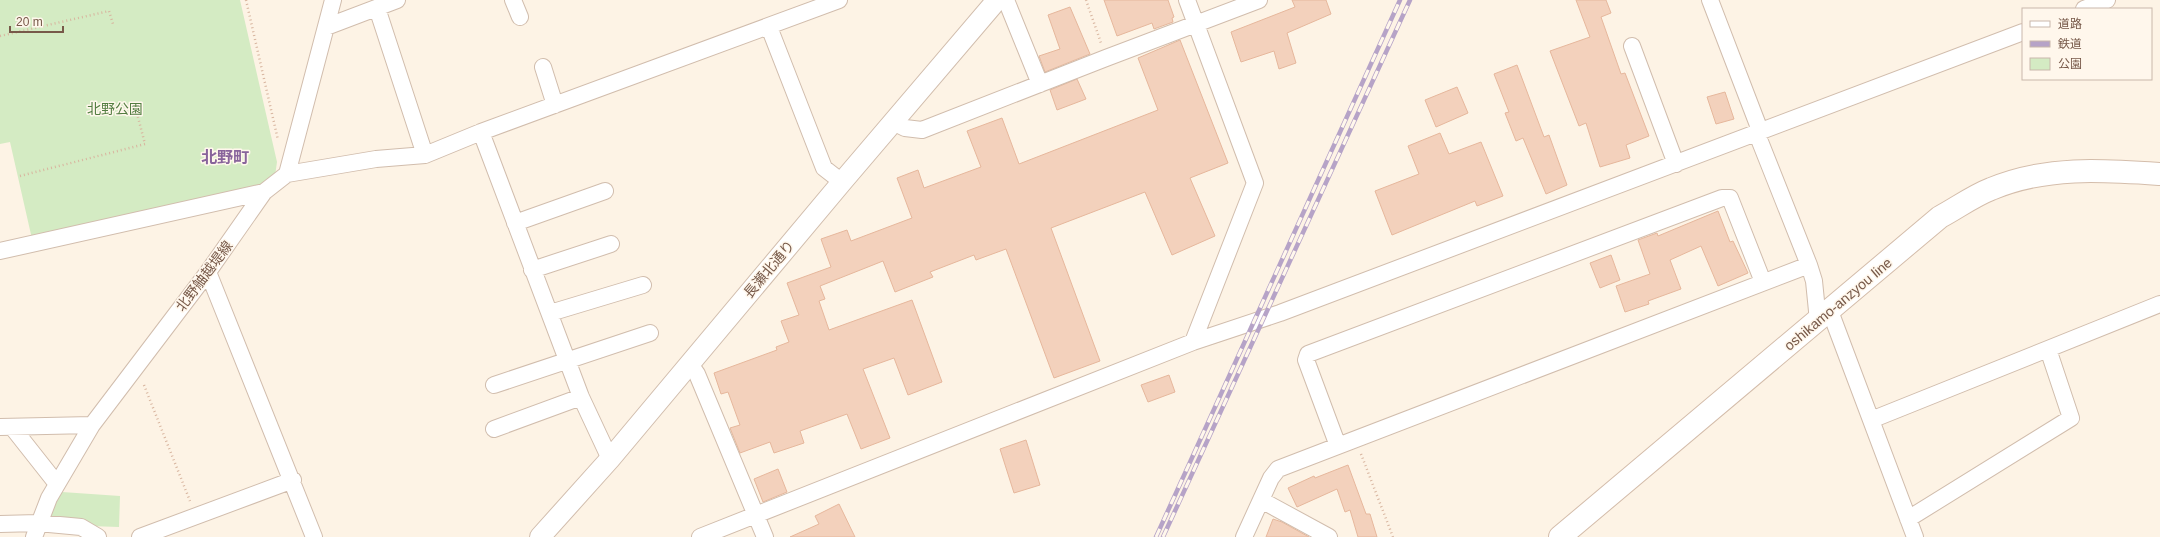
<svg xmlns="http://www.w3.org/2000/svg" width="2160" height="537" font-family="Arial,'Noto Sans JP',sans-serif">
	<rect width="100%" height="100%" fill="#fdf3e5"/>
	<path fill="#d4ebc3" d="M0,0h240l37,162 -2,14 -15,11 -228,52 -22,-97 -10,2z
		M62,492l58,4 -1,31 -30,-1 -47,3z"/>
	<path fill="#f3d1bc" stroke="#e6b79c" d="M1104,0h64l6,17 -2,1 1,4 -19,7 -2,-6 -35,13z
		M1292,0h34l5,14 -44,19 9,30 -17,6 -5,-18 -33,11 -10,-30 64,-25z
		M1576,0h30l5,13 -10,4 20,57 4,-1 24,63 -23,9 4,13 -30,9 -14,-44 -7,3 -29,-75 40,-14z
		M1070,7l20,47 -45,18 -6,-16 21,-7 -12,-34z
		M1180,40l48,123 -38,15 25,58 -43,19 -27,-63 -94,36 49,133 -46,17 -48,-129 -30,11 -2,-5 -44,17 3,5 -38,15 -12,-31 -63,25 5,13 -6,2 10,29 83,-30 30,82 -34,13 -14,-37 -31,11 27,69 -29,11 -14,-35 -47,17 4,12 -30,10 -4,-11 -30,11 -10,-25 10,-3 -12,-33 -7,2 -7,-21 63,-23 -1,-3 13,-5 -8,-21 18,-6 -12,-32 44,-16 -10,-28 26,-9 4,11 61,-23 -15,-40 21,-8 6,18 57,-21 -14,-36 35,-13 17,46 139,-54 -20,-52z
		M1517,65l27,72 5,-2 18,50 -21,9 -23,-56 -7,3 -11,-28 4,-1 -15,-38z
		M1077,79l9,20 -29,11 -7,-20z
		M1457,87l11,26 -32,14 -11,-27z
		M1725,92l9,27 -18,5 -9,-27z
		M1440,133l9,21 32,-12 22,54 -26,10 -2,-5 -83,34 -17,-44 44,-17 -11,-28z
		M1718,211l12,31 3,-1 15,32 -30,13 -17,-40 -31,14 11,29 -33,12 1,3 -24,8 -9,-26 34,-12 -12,-34 19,-7 1,3z
		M1611,255l9,25 -20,8 -10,-25z
		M1169,375l6,17 -27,10 -7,-17z
		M1026,440l14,45 -26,8 -14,-44z
		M1348,465l18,49h4l7,23h-19l-8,-27 -5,2 -8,-23 -40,18 -9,-19 26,-12 1,2z
		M778,469l9,23 -24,10 -9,-23z
		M839,504l16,33h-65l29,-13 -4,-8z
		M1273,519l9,3 27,15h-43z"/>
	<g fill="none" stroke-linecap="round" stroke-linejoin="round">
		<defs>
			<path id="minor" d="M513,0l7,17
				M1006,0l34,84
				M1187,0l68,183 -62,159
				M1710,0l51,133
				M377,8l48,147
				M2084,9l23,-9
				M326,27l71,-27
				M769,27l55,141 18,14
				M1632,46l44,118
				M543,67l12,38
				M893,122l12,6 17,2 184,-72 153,-58
				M481,132l100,265 29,62
				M1757,134l52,131 5,16 4,40
				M287,174l89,-15 49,-4 56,-23 358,-132
				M515,223l90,-32
				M0,251l264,-59
				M532,270l79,-26
				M208,272l106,265
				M1830,311l85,226
				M550,313l93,-28
				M690,364l7,10 68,163
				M494,385l156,-52
				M1871,420l289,-116
				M0,427l92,-2
				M12,427l45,57
				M494,429l87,-32
				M1338,446l-32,-86 2,-6 414,-156h8l33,84
				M1261,500l68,37
				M1908,519l163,-101 -23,-69
				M0,524l38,-1 43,4 17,10
				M34,537l15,-39 43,-73 116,-153 56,-80 23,-18 46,-174
				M140,537l153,-57
				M700,537l493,-195 87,-29 743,-281
				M1244,537l27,-59 7,-9 531,-204"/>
			<path id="tertiary" d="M540,537l70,-78 232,-277 155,-182"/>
			<path id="secondary" d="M1560,537l380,-320c17,-9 33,-21 51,-28 55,-23 111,-19 169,-15"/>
		</defs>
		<use href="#minor" stroke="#d1bdad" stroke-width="18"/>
		<use href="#tertiary" stroke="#d1bdad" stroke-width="22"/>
		<use href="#secondary" stroke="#d4bdab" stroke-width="24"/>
		<path stroke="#d8b59f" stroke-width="2.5" stroke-dasharray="1 3" stroke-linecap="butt" d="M246,0l32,140
			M1086,0l15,43
			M0,36l109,-25 4,13
			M20,176l125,-32 -10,-38
			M144,385l46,116
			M1361,454l32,83"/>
		<use href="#minor" stroke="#fff" stroke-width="16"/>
		<use href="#tertiary" stroke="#fff" stroke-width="20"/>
		<use href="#secondary" stroke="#fff" stroke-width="22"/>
		<defs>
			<path id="rail" d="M1156,537l244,-537
				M1163,537l247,-537"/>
		</defs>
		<use href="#rail" stroke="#b6a3c7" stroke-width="4.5"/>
		<use href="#rail" stroke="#fff7ec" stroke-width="3" stroke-dasharray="9" stroke-linecap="butt"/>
	</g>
	<g text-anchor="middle" stroke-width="3" stroke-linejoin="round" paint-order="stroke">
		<g font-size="14" fill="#537d41" stroke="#fff7ec">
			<text x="115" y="114">北野公園</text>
		</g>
		<g font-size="14" fill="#775949" stroke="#fff7ec">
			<text transform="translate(769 269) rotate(-50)" y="5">長瀬北通り</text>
			<text transform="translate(204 276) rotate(-53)" y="5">北野舳越堤線</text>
			<text transform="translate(1838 304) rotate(-40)" y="5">oshikamo-anzyou line</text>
		</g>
		<g font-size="16" font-weight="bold" fill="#88649b" stroke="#fff7ec">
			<text x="225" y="163">北野町</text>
		</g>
	</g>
	<rect x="2022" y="8" width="130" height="72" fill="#fff7ec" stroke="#c9b8ab"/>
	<rect x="2030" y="21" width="20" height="6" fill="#ffffff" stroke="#c9b8ab"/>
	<text x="2058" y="28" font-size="12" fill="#775949">道路</text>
	<rect x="2030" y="41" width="20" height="6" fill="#b6a3c7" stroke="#c9b8ab"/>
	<text x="2058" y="48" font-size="12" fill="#775949">鉄道</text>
	<rect x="2030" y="58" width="20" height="12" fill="#d4ebc3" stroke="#c9b8ab"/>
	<text x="2058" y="68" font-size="12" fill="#775949">公園</text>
	<path d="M10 26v6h53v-6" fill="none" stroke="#775949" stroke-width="2"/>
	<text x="16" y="26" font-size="12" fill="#775949" stroke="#fff7ec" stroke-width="3" paint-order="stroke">20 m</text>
</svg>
